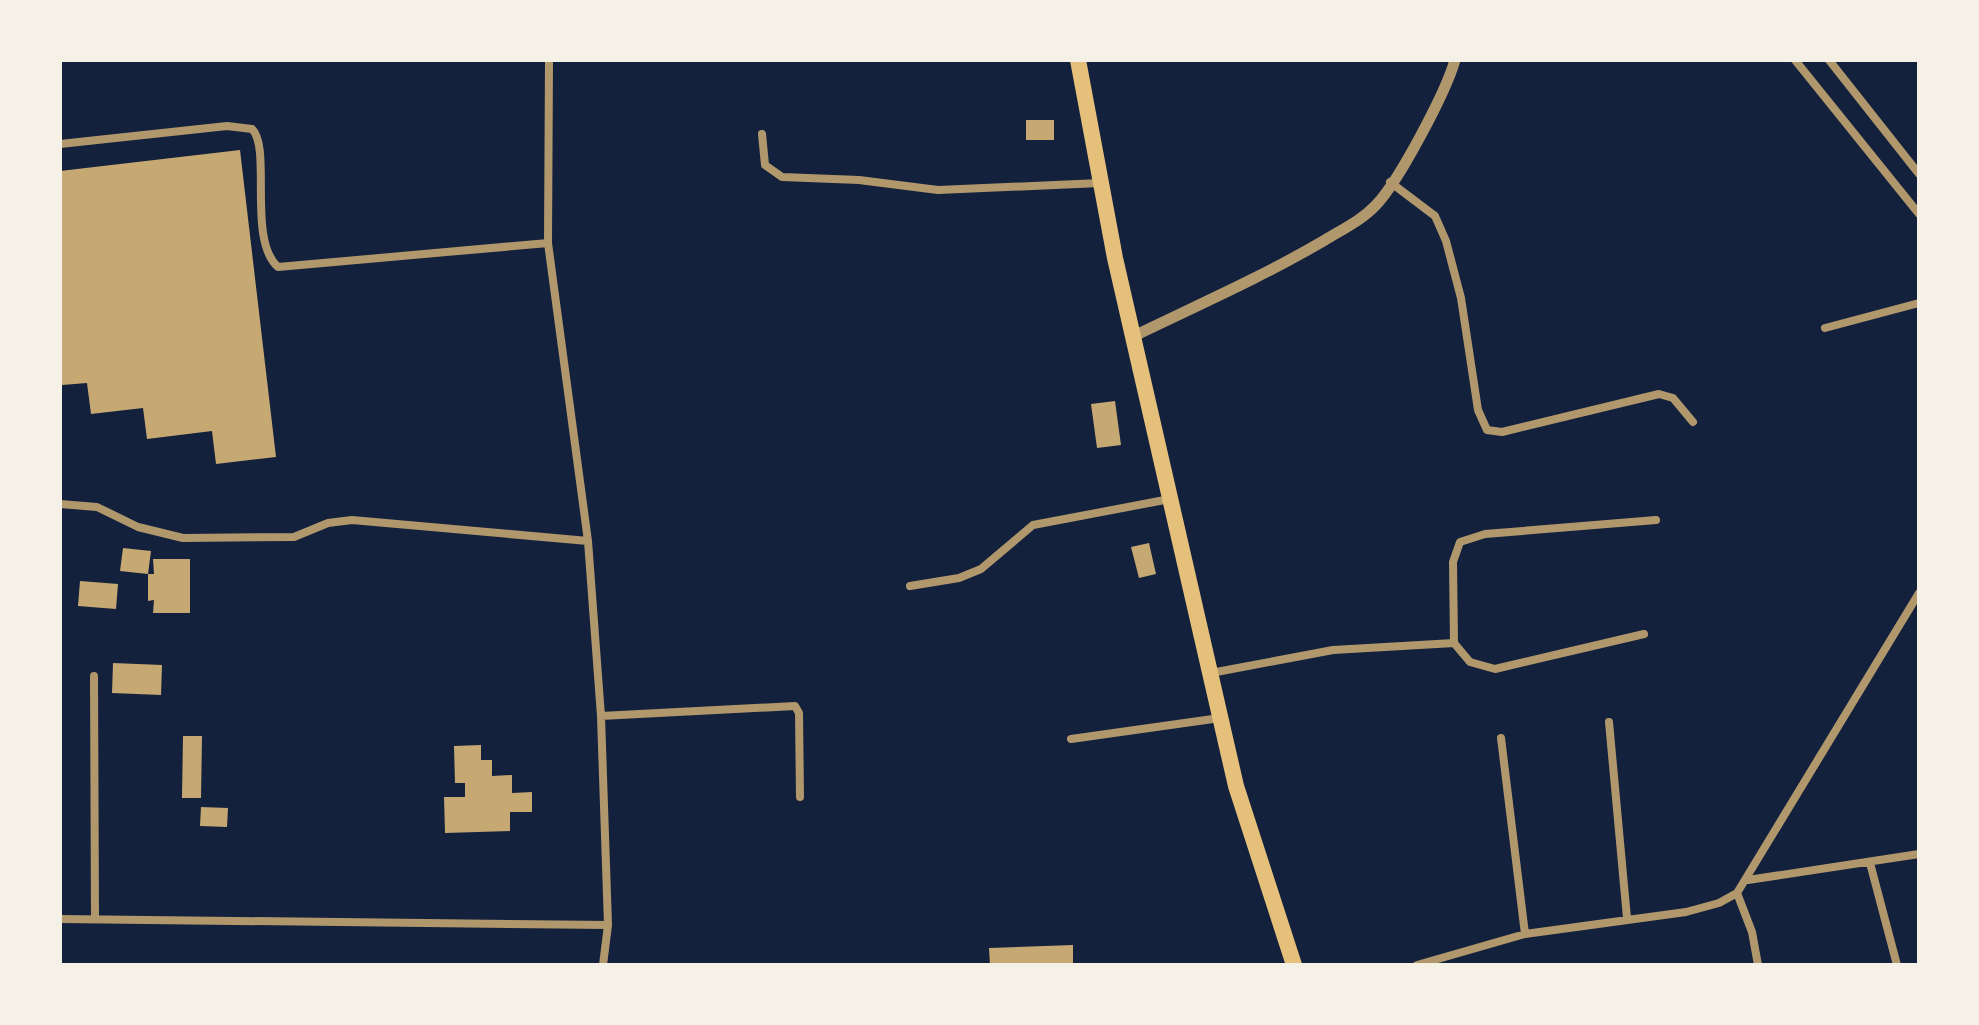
<svg xmlns="http://www.w3.org/2000/svg" width="1979" height="1025" font-family="Inter,sans-serif">
	<rect width="100%" height="100%" fill="#14213d"/>
	<path fill="#c6a872" d="M1026,120h28v20h-28z
		M240,150l36,307 -60,7 -4,-33 -65,8 -4,-31 -52,6 -4,-31 -25,2 -2,-214z
		M1115,401l6,44 -24,3 -6,-44z
		M1149,543l7,31 -17,4 -8,-31z
		M123,548l28,3 -3,23 -28,-3z
		M153,559h37v54h-37l1,-13 -6,1v-27h6z
		M80,581l38,3 -2,25 -38,-3z
		M113,663l49,2 -1,30 -49,-2z
		M183,736h19l-1,62h-19z
		M481,745v15h11v16l20,-1v18l20,-1v20h-22v19l-65,2 -1,-36h21v-14h-10l-1,-37z
		M201,807l27,1 -1,19 -27,-1z
		M1073,945v20h-83l-1,-17z"/>
	<g fill="none" stroke-linecap="round" stroke-linejoin="round">
		<path stroke="#b1986c" stroke-width="8" d="M549,60l-1,183 40,298 13,175 7,209 -5,40
			M1795,60l124,154
			M1829,60l90,114
			M762,134l3,31 17,12 77,3 79,10 162,-7
			M60,144l167,-18 25,3c20,19 -5,111 26,138l270,-24
			M1390,182l45,34 11,25 15,57 17,112 9,20 15,2 157,-38 14,4 20,24
			M1825,328l94,-25
			M60,504l37,3 41,20 45,11 111,-1 34,-14 24,-3 236,21
			M910,586l49,-8 22,-9 52,-44 137,-26
			M1454,643l-1,-81 7,-20 25,-8 171,-14
			M1211,673l122,-23 121,-7 16,19 25,7 149,-35
			M94,676l1,243
			M601,716l194,-10 4,7 1,84
			M1609,722l18,196
			M1501,738l24,196
			M1071,739l149,-21
			M1870,863l27,102
			M1748,880l171,-26
			M1737,893l15,39 6,33
			M60,919l548,6
			M1417,965l108,-31 161,-22 33,-9 18,-10 182,-300"/>
		<path stroke="#b1986c" stroke-width="11" d="M1134,336c64,-31 130,-60 191,-96 18,-11 37,-20 51,-35 23,-24 70,-113 79,-145"/>
		<path stroke="#e5c07b" stroke-width="16" d="M1078,60l37,198 121,528 58,179"/>
	</g>
	<rect width="1979" height="1025" fill="none" stroke="#f6f1e7" stroke-width="124"/>
</svg>
